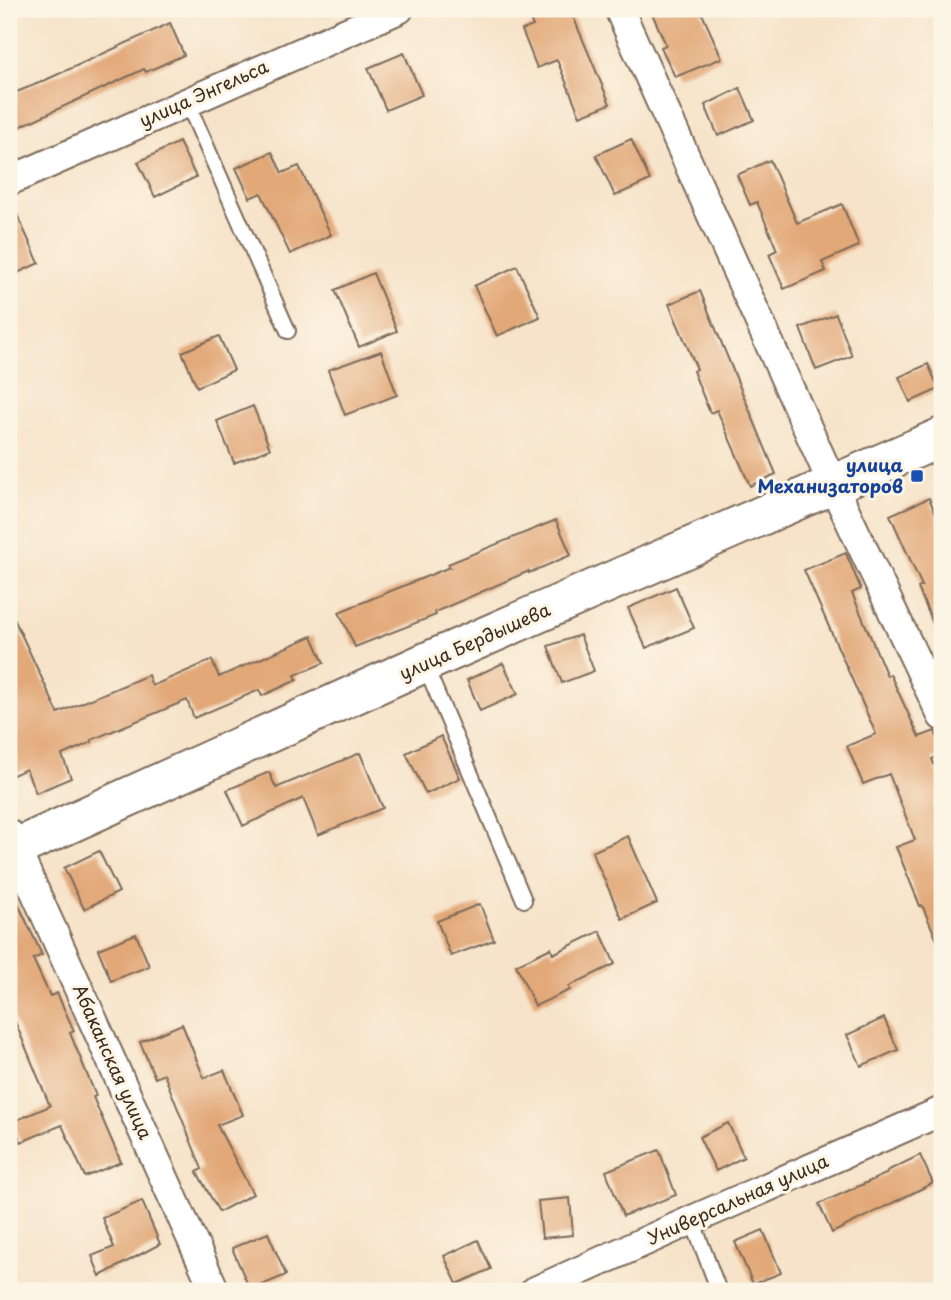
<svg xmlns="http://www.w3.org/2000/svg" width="951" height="1300" font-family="'Playpen Sans',sans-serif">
	<rect width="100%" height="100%" fill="#fcf5e5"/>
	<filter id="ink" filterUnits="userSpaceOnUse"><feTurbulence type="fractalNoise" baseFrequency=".0143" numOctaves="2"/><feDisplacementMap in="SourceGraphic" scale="14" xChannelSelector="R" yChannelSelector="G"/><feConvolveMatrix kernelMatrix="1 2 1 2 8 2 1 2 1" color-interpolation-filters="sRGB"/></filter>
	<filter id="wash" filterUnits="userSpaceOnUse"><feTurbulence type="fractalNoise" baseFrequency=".00686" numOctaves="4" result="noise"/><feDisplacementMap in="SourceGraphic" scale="28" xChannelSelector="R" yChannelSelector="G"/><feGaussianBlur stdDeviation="1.57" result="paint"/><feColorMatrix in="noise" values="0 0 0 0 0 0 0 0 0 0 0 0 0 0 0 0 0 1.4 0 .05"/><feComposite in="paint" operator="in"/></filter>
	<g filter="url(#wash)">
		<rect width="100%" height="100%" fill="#f6e3c9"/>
		<g id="blocks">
			<path fill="#e2a878" d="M526,9h44l40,95 -30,12 -23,-56 -20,8 -15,-38 11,-4z
				M650,9h50l22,49 -47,19 -14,-30 5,-2z
				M170,23l14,32 -38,17 -2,-3 -129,60 -6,-13v-21l30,-12z
				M404,53l18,42 -36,15 -18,-42z
				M740,88l14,32 -36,16 -13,-31z
				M631,139l19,41 -35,16 -19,-41z
				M179,142l17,35 -41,20 -17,-35z
				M272,152l10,21 17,-7 32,69 -41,19 -29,-61 -11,5 -14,-30z
				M770,160l27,63 45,-19 17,42 -37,16 4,9 -42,18 -15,-35 8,-4 -20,-48 -7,3 -13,-30z
				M9,197l30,66 -30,14z
				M517,266l23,51 -43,19 -23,-50z
				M373,273l24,58 -38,16 -24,-57z
				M700,291l76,183 -26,12 -33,-76 -7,3 -17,-42 4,-2 -28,-65z
				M836,314l16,42 -36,14 -16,-42z
				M219,336l15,34 -37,17 -15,-35z
				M381,351l16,44 -52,20 -17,-45z
				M928,364l11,25 -29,13 -11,-25z
				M253,406l17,43 -36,14 -17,-42z
				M929,498l13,30v116l-24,-56 4,-2 -32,-71z
				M556,520l15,35 -42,18v-2l-94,41 1,3 -81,32 -16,-35 111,-45 -2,-3z
				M846,553l15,36 -9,4 35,83 3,-2 29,63 16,-6 7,17v7l-10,4 10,25v168l-20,-47 -2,1 -24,-59 19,-7 -26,-66 -26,10 -16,-38 29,-12 -72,-164z
				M676,587l18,41 -48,20 -18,-40z
				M9,608l49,105 90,-38 4,11 60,-26 7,17 93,-41 12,27 -29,12 2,5 -35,16 -3,-6 -65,28 -7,-18 -96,40 1,2 -30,13 9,23 -35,15 -10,-24 -17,8z
				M580,635l14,36 -32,12 -14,-37z
				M503,663l15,31 -38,17 -13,-31z
				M441,736l19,42 -34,16 -20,-41z
				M360,753l23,55 -65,27 -15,-37 -60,28 -16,-36 42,-18 7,16z
				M628,836l29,67 -35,16 -30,-67z
				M99,851l20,41 -35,17 -20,-41z
				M9,884l33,71 -9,4 17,37 7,-3 17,38 -4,2 26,63 -3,1 28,65 -36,15 -23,-52 -41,17 -9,-20 38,-16 -41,-99z
				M480,904l14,36 -43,16 -14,-35z
				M600,931l15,33 -46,22 1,4 -35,16 -19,-41 35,-17 2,6z
				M136,934l13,32 -38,15 -13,-32z
				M884,1018l14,32 -37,16 -14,-31z
				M182,1024l22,54 20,-8 19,45 -26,10 36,69 -34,18 -22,-40 5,-3 -38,-95 -9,4 -15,-36z
				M728,1123l16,34 -28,14 -17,-34z
				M659,1150l17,45 -53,21 -17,-45z
				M920,1155l13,28 -101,50 -13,-29 69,-31 -1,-2z
				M570,1198l3,37 -31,3 -4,-37z
				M142,1201l18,43 -60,32 -8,-20 22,-9 -12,-29z
				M763,1230l18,43 -28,11 -18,-42z
				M268,1233l18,42 -36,15 -18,-42z
				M478,1240l13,29 -34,15 -13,-28z"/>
		</g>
	</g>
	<g filter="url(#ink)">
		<use href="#blocks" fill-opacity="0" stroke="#7c6b5a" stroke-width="2"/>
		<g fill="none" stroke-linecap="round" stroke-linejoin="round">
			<defs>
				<path id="lane" d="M187,102l101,229
					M425,665l99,235
					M692,1220l27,71"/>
				<path id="street" d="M619,9l214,476 109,231
					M9,181l390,-172
					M9,834l206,457
					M535,1291l157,-71 250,-109"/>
				<path id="secondary" d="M9,851l415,-188 518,-226"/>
			</defs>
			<use href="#lane" stroke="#7c6b5a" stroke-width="18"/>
			<use href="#street" stroke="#7c6b5a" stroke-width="32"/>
			<use href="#secondary" stroke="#7c6b5a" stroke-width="42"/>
			<use href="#lane" stroke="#fff" stroke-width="14"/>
			<use href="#street" stroke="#fff" stroke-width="28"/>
			<use href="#secondary" stroke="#fff" stroke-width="38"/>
		</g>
	</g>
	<rect fill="#1a4fb4" stroke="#fcf5e5" stroke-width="2.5" x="910" y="469" width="14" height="14" rx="3.5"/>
	<g text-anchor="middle" stroke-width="6" stroke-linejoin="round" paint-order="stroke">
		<g font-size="18" fill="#3b2a1e" stroke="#fcf5e5">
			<text transform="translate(204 94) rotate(-24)" y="6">улица Энгельса</text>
			<text transform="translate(475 642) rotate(-24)" y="6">улица Бердышева</text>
			<text transform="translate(112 1062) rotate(66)" y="6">Абаканская улица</text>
			<text transform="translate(738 1200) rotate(-24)" y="6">Универсальная улица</text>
		</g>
		<g font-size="18" font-weight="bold" fill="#164399" stroke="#fcf5e5" text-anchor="end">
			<text x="903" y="472">улица<tspan x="903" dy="21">Механизаторов</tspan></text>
		</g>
	</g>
	<rect width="951" height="1300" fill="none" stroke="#fcf5e5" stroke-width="35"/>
</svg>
